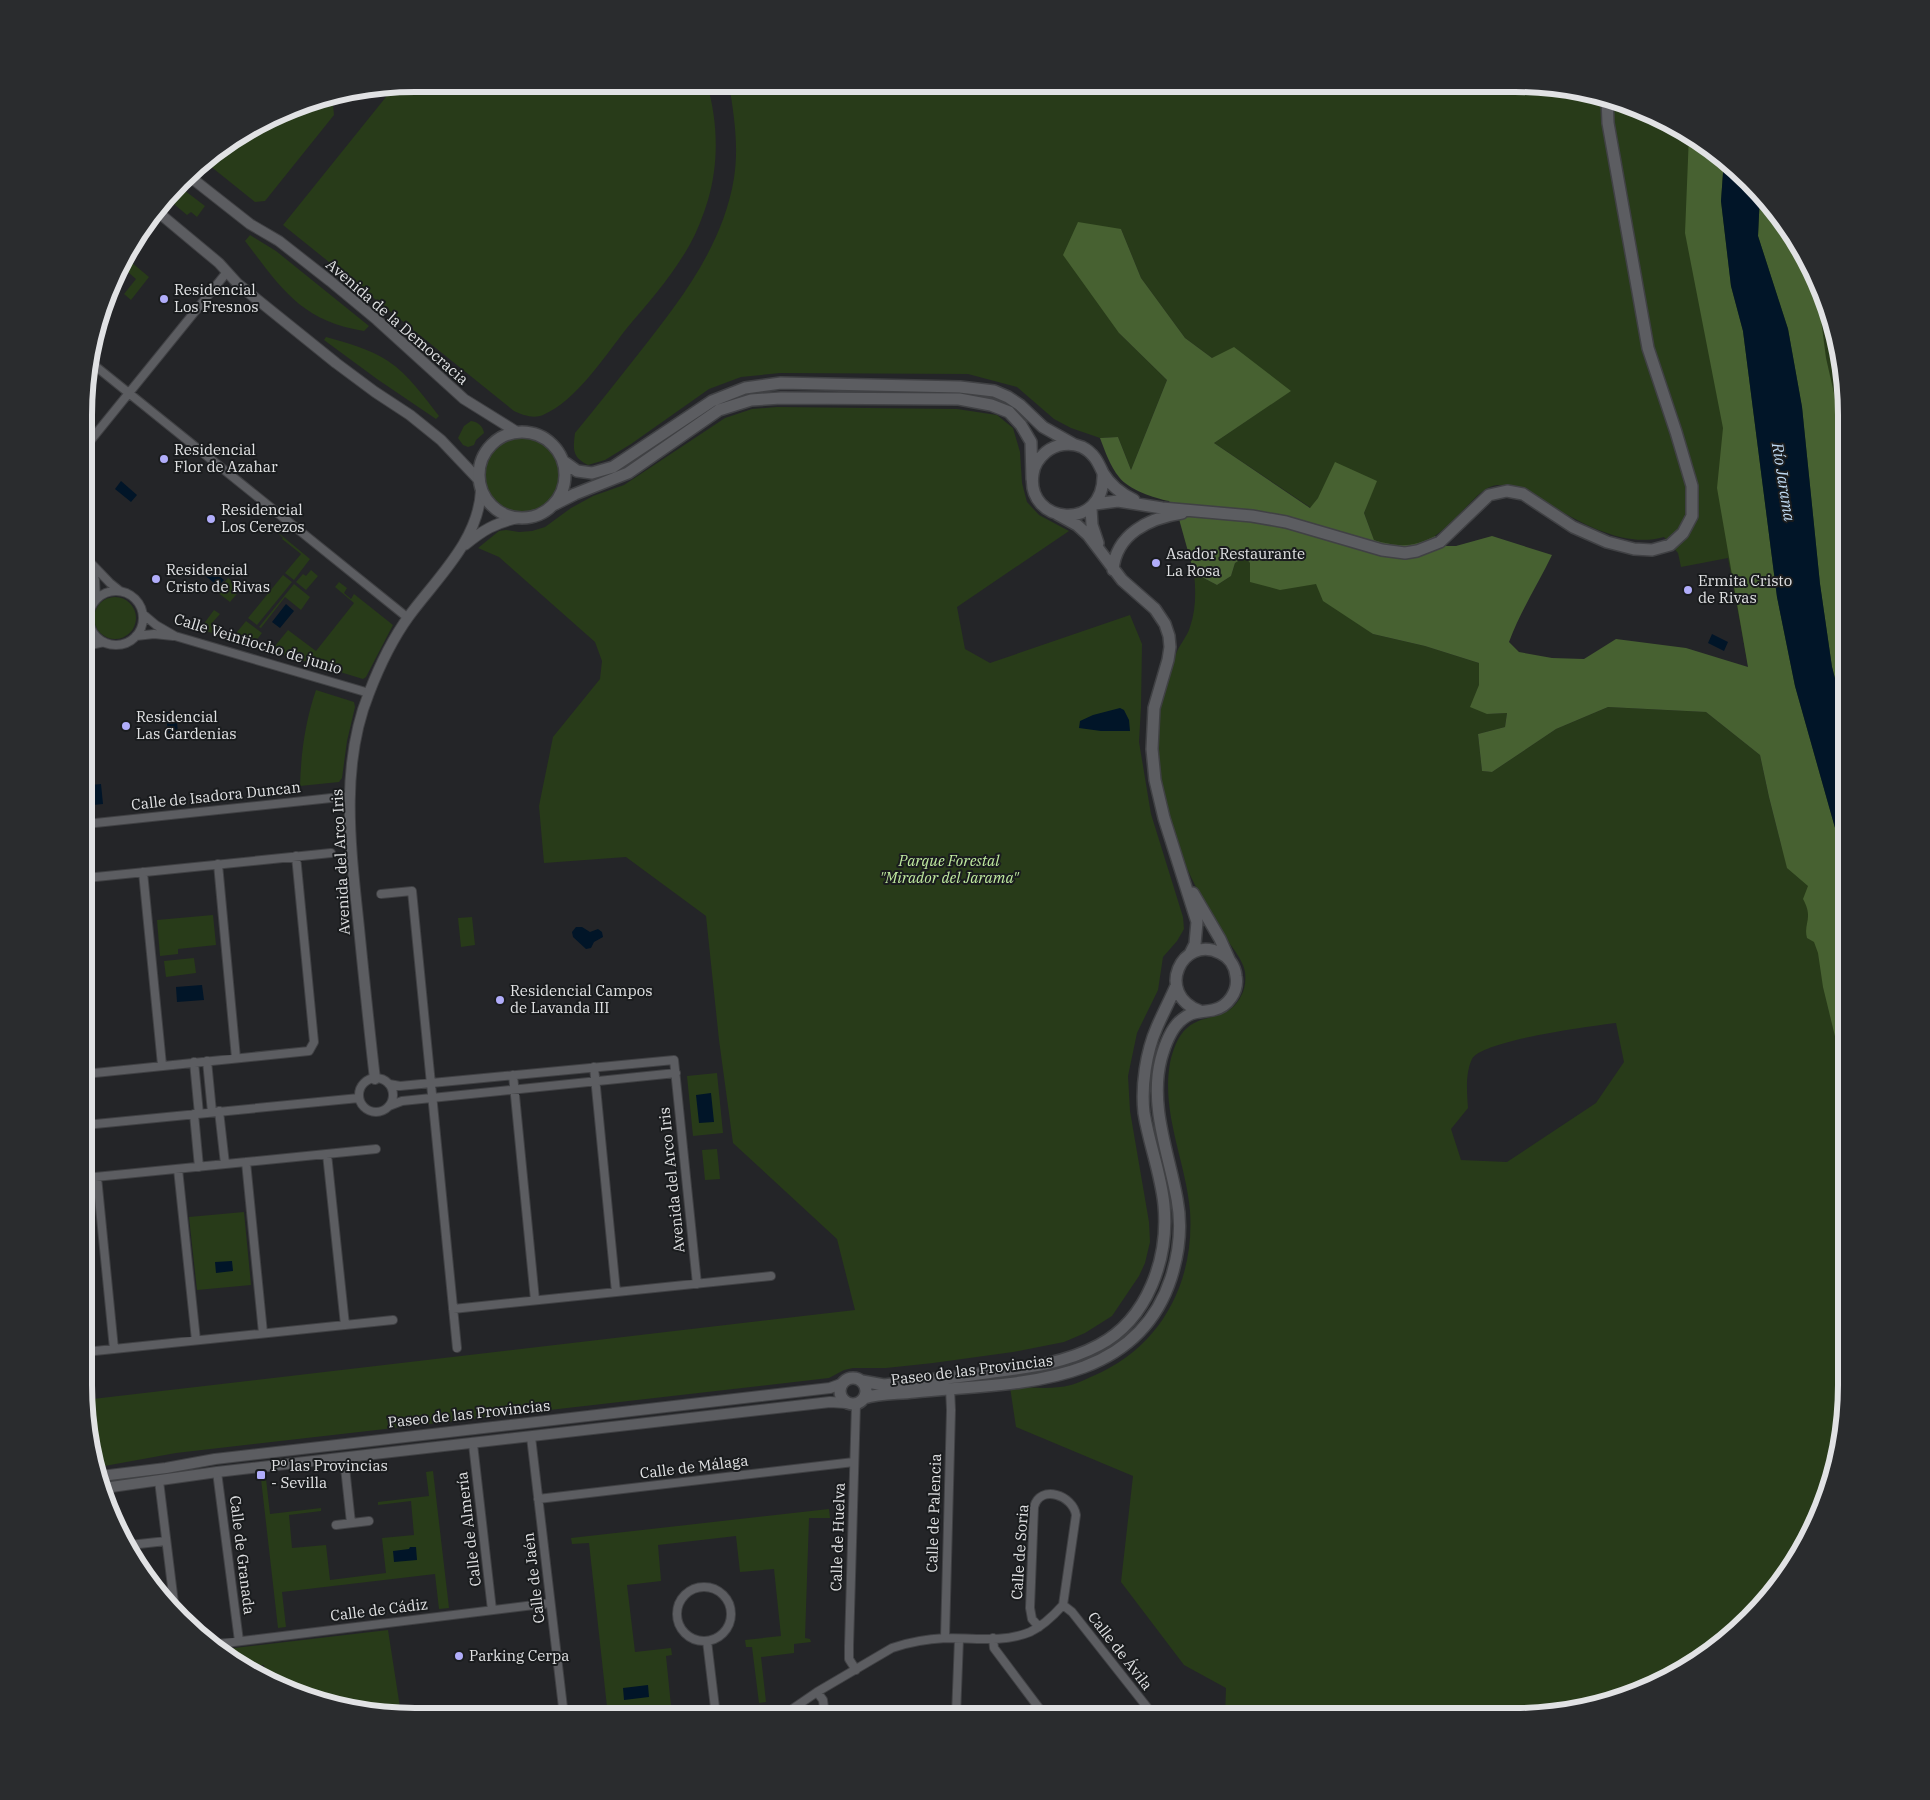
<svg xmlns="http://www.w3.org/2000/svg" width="1930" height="1800" font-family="'IBM Plex Serif',serif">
	<rect width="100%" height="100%" fill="#242528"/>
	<path fill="#283b19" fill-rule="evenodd" d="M416,84h291c11,38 12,78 1,116 -5,16 -11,32 -19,46 -17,30 -40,56 -62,82 -23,29 -50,72 -84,87 -9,4 -21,0 -29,-4l-231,-186 111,-138z
		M729,84h807l65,11 60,23 56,34 47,45 57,91 25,106v715l-2,-10 -2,15 4,24v247l-11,85 -23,61 -34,56 -45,47 -92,57 -105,25h-311l1,-28 -42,-23 -63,-83 12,-106 -117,-49 -6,-40c16,0 34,2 50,0 12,-1 22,-6 33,-11 67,-28 102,-93 97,-165 -4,-49 -29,-97 -20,-148 2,-11 8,-28 17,-35 18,-16 41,-6 54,-32 4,-7 5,-15 4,-24 -2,-13 -15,-27 -22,-38 -12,-18 -23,-38 -32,-57 -14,-30 -29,-83 -32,-116 -4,-36 3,-73 17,-107 3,-9 11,-17 14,-27 6,-17 6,-36 4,-54l23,12 14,-9 4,-13 10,-6 5,6 66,21 57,50 52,12 54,17v22l8,29 20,-1 -2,14 -27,7 4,37 10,1 64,-43 52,-22 98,5 54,43 9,42 13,51 -54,-290 -47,9 -3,-14 -14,-16c-38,11 -79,-12 -111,-30 -18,-10 -35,-22 -56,-22 -10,1 -19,10 -25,16 -17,17 -36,41 -61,45 -12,2 -26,-3 -37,-6l-10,-27 12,-32 -58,17 -7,10 -97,-65 76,-52 -78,-33 -27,-20 -44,-60 -20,-49 -2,104 48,47 -36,90 -13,-33 -18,1 -29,-10 -17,-9 -37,-32 -49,-13 -188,-1 -39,4 -32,12 -78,55 -26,16 -17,5c-16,-8 -15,-15 -13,-32 22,-27 43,-53 64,-80 41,-52 84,-107 95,-175 5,-32 0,-63 -5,-94zM1616,1023l8,39 -28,41 -89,59 -46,-2 -10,-31 17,-21c-1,-16 -3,-34 4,-49 10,-19 120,-33 144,-36z
		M326,99l7,6 1,10 -69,86 -10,1 -51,-41c36,-26 76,-55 122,-62z
		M180,187l25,19 -8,11 -6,-5 -4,3 -18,-15z
		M250,235l26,16 93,75 -5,5c-63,-10 -83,-43 -119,-90z
		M125,257l24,20 -18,23 -7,-6 12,-15 -15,-13z
		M326,337c21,6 44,12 62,24 21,14 36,36 51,55l-3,3 -59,-40 -53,-39z
		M777,407l180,2 40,6 16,13 7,24 2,31 5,19 12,13 30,16 -112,76 8,42 25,14 140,-48 12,29 -1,63 -2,35 12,72 32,103 1,12 -7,12 -14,16 -5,33 -21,43 -9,43 2,35 19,111 1,20 -5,21 -6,13 -27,40 -27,17 -21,9 -51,10 -80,11 -47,5h-33l-9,2 -15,8 -653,75 -77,14 -15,-67 771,-90 -18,-71 -104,-96 -14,-103 -13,-124 -80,-59 -82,6 -5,-57 14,-69 47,-58 2,-18 -7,-19 -96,-85 -21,-9 21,-17 7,-1 13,2 13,-1 13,-4 26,-19 22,-12 31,-11 101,-67 27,-9z
		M471,421c7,1 12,5 13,12l-8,7 -2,5 -6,2 -5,-2 -5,-7 6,-12z
		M485 475a37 37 0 1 1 74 0a37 37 0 1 1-74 0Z
		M275,530l35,29 -16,21 -9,-7 16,-19 -19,-15 1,-1z
		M311,570l7,6 -12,14 -10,-8 7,-8 3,2z
		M283,575l9,7 -35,43 -9,-7z
		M228,578l13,11 -11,13 -13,-10z
		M339,582l8,6 -3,5 7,6 3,-5 39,31 -27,52 -3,2 -92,-28 17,-21 28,21 38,-48 -19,-16z
		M294,584l16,13 -9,13 -16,-13 -24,31 -2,-1z
		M94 618a21 21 0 1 1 42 0a21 21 0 1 1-42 0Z
		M214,610l6,4 -9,10 10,8 2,-3 10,8 13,-16 16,12 -10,13 -52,-17z
		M316,690l38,12 1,5 -8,34 -5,37 -3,4 -39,4c1,-33 5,-64 16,-96z
		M213,915l3,30 -38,4v5l-18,2 -3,-36z
		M472,917l3,28 -14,2 -3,-29z
		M194,958l2,15 -30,4 -2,-16z
		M717,1073l6,60 -30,3 -6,-60z
		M717,1149l3,30 -15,1 -3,-30z
		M244,1212l7,73 -54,5 -8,-73z
		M433,1471l16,137 -10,1 -4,-35 -153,18 4,35 -8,1 -17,-149h5l4,35 51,-6v3l-32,4 3,33 34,-3 4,35 56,-7 -4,-35 32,-3 -3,-34 -33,4v-3l51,-6 -3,-24z
		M829,1509l1,9h-21l-4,120 5,1 1,3 -17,2v9l-33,4 5,45 -7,1 -7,-56h-6l-1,-7 36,-4 -7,-67 -34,3 -4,-36 -78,9 3,36 -34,4 8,67 36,-4 1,7 -6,1 6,60h-5l-1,-4 -37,4h-21l-19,-173 -17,1 -1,-6z
		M388,1630l13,84 -71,-9 -61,-23 -3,-2 -2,-15 -20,2 -27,-17z"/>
	<path fill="#476131" d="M1689,135l28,17 7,7 -3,42 10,85 12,45 34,266 18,89 44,156 7,13v283l-4,-24 2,-26 -3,-27 -18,-74 -5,-34 -4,-11 -7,-4c-4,-15 7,-19 -4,-39l5,-13 -21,-18 -18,-71 -9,-42 -54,-43 -98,-5 -52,22 -64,43 -10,-1 -4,-37 27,-7 2,-14 -20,1 -17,-7 9,-22v-22l-54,-17 -52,-12 -50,-33 -7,-17 -36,6 -30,-8v-19l-5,-6 -10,6 -4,13 -14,9 -23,-12 -15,-54 -10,-18c-15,-3 -40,-11 -50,-24 -9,-11 -14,-26 -19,-39l18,-1 13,33 36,-90 -48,-47 -56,-78 15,-33 43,7 20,49 44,60 27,20 22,-11 57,44 -77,52 96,65 8,-10 17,-36 42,19 -13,32 10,27c24,7 38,8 61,-4l9,10h12l36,-10 60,19c-14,29 -32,57 -43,87l10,10 33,6 32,1 32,-20 70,9 62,19 -31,-179 6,-60 -38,-195z
		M1760,193l4,4 52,84 10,77 20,88v274l-14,-53 -12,-83 -18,-177 -14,-78 -30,-93z"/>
	<path fill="#011528" d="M1724,159l36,34 -2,43 30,93 14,78 18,177 12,83 14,53v135l-7,-13 -44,-156 -18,-89 -34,-266 -12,-45 -10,-85z
		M121,481l16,14 -6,7 -16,-13z
		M208,567l16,13 -6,6 -15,-12z
		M286,604l8,7 -14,17 -8,-6z
		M1712,634l16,8 -4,9 -16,-8z
		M1120,708l4,2 5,10 1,11h-29l-22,-3 1,-7 13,-6z
		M176,711l2,22 -10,1 -2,-22z
		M101,784l2,20 -10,1 -2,-20z
		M576,927h6l8,5 8,-3 4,3 1,5 -9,5 -3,6 -5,1 -13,-12 -1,-5z
		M202,985l2,15 -27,2 -1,-15z
		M711,1093l3,29 -15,1 -3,-28z
		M232,1261l1,10 -17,2 -1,-11z
		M410,1547h6l1,13 -23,2 -1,-11 16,-2z
		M648,1685l1,12 -25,3 -1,-12z"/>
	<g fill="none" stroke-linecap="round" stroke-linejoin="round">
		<defs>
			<path id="minor" d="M89,361l319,257
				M86,446l141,-174
				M86,558l24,25 10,8
				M89,562l6,18 1,19
				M89 618a27 27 0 1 1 54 0a27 27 0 1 1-54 0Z
				M143,614l13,11 19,11 194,57
				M136,636l18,-2 19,2
				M86,646l18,-4
				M86,824l264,-28
				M218,864l18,194
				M143,872l19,193
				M86,878l245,-25
				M381,894l31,-3 45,457
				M207,1061l5,51
				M194,1062l5,52
				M594,1067l22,225
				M85,1074l224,-23 5,-9 -18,-186
				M513,1075l22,225
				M359 1095a17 17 0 1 1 34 0a17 17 0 1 1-34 0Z
				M389,1084l11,2 274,-26 23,224
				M389,1106l13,-5 274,-28
				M219,1111l6,53
				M194,1114l5,53
				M85,1125l274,-27
				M327,1154l18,171
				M246,1162l17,171
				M178,1169l18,171
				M97,1177l17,172
				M85,1178l291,-29
				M453,1309l318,-33
				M85,1352l308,-32
				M856,1404l-7,242v13l7,11
				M531,1437l33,279
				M473,1444l19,166
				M344,1458l7,65
				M217,1472l22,169
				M159,1481l16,130
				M538,1499l316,-37
				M336,1525l33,-4
				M130,1545l36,-4
				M677 1614a27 27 0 1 1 54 0a27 27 0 1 1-54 0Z
				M1063,1605l9,7 82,104
				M1039,1627l-7,-8 -2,-11 4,-101c6,-23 39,-12 42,8l-13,90
				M945,1638l6,-228 -1,-22
				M993,1638l1,10 51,68
				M707,1641l9,75
				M210,1645l340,-42
				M817,1692l6,8 2,16
				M782,1716l35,-24 75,-44c17,-6 35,-9 54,-10 27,0 58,5 84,-6 13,-6 24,-17 33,-27
				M956,1716l3,-77"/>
			<path id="tertiary" d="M189,176l61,48 29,17 51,40 47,39 87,79 53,33
				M159,213l60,50 19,21 98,79 39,29 35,23 31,25 37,39
				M465,545c18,-15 30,-22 53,-27
				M375,1079c-6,-51 -11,-101 -16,-151 -8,-77 -20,-161 10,-235 10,-26 24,-55 40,-77 28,-38 70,-76 72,-126
				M101,1476l65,-8 49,-9 615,-71 11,-4
				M104,1488l113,-16 613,-70 16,1"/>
			<path id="secondary" d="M479 475a43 43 0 1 1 86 0a43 43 0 1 1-86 0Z
				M563,461l14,10 15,2 21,-6 99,-66 33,-13 36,-5 179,4 34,4 14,6 12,8 23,22 32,18
				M1103,473c3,60 -78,52 -70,1 1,-9 6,-16 13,-22 10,-8 24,-10 36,-5 12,6 16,15 21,26 7,12 19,21 31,27
				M1095,504l23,-3 44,7 90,8 34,6 96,28 23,3 12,-2 23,-9 49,-47 18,-4 16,3 50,33 34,15 27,7 18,1 18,-5 13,-12 9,-17v-30l-16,-54 -28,-84 -40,-225 -1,-25
				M553,505l22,-11 53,-21 91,-63 32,-10 30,-2 178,1 32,6 18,7 12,13 10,17 1,37
				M1091,508l1,17 6,18
				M1057,514l20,11 11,10 34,45 33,29 10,15 4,12 1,11 -2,13 -14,48 -2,41 3,31 9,38 33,104 -2,22 -5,10
				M1113,570c3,-36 36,-52 69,-57
				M1193,893l27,46 9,20
				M840 1391a13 13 0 1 1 26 0a13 13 0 1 1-26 0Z
				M862,1381l22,4c34,-4 68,-7 102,-12 38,-5 78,-9 113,-28 49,-26 70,-87 65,-140 -3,-31 -15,-61 -20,-92 -3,-27 2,-61 13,-86 6,-14 13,-27 19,-41
				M864,1398c16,-5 34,-4 50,-6 95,-10 221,-2 257,-114 8,-25 11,-53 6,-79 -8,-45 -28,-93 -16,-140 3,-11 9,-28 18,-37 13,-12 19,-9 34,-12 15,-3 26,-19 23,-34 -1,-10 -7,-19 -16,-23 -38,-19 -66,41 -20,58"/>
		</defs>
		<use href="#minor" stroke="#404144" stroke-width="10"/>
		<use href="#tertiary" stroke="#404144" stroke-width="12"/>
		<use href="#secondary" stroke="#404144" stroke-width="14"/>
		<use href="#minor" stroke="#5c5d61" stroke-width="8"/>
		<use href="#tertiary" stroke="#5c5d61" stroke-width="10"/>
		<use href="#secondary" stroke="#5c5d61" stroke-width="11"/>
	</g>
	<g fill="#b1adfa" stroke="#1a1c1e" stroke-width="2">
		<circle cx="164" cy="299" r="5"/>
		<circle cx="164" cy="459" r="5"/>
		<circle cx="211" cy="519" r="5"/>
		<circle cx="1156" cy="563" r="5"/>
		<circle cx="156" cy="579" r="5"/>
		<circle cx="1688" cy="590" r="5"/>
		<circle cx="126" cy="726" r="5"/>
		<circle cx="500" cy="1000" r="5"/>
		<rect x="256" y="1470" width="10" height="10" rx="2.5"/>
		<circle cx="459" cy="1656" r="5"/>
	</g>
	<g text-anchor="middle" stroke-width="4" stroke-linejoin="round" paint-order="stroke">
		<g font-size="15" fill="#e1e2e4" stroke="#1a1c1e" text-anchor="start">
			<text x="174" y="295">Residencial<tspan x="174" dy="17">Los Fresnos</tspan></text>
			<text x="174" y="455">Residencial<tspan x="174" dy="17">Flor de Azahar</tspan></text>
			<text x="221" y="515">Residencial<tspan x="221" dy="17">Los Cerezos</tspan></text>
			<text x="1166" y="559">Asador Restaurante<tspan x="1166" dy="17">La Rosa</tspan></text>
			<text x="166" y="575">Residencial<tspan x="166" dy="17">Cristo de Rivas</tspan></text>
			<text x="1698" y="586">Ermita Cristo<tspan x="1698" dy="17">de Rivas</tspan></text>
			<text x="136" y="722">Residencial<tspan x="136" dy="17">Las Gardenias</tspan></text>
			<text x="510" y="996">Residencial Campos<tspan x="510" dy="17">de Lavanda III</tspan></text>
			<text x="271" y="1471">Pº las Provincias<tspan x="271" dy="17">- Sevilla</tspan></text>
			<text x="469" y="1661">Parking Cerpa</text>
		</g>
		<g font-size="15" fill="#e1e2e4" stroke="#1a1c1e">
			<text transform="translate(397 322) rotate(41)" y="5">Avenida de la Democracia</text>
			<text transform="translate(258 644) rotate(17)" y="5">Calle Veintiocho de junio</text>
			<text transform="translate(216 796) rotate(-6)" y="5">Calle de Isadora Duncan</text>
			<text transform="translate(341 862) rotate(-93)" y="5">Avenida del Arco Iris</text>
			<text transform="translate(672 1180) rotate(-96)" y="5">Avenida del Arco Iris</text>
			<text transform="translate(972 1370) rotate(-7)" y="5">Paseo de las Provincias</text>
			<text transform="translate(469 1414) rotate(-6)" y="5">Paseo de las Provincias</text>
			<text transform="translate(694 1467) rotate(-7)" y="5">Calle de Málaga</text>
			<text transform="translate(934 1513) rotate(-88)" y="5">Calle de Palencia</text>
			<text transform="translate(469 1529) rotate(-97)" y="5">Calle de Almería</text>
			<text transform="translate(838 1537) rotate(-88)" y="5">Calle de Huelva</text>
			<text transform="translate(1020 1552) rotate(-86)" y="5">Calle de Soria</text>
			<text transform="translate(242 1555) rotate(83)" y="5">Calle de Granada</text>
			<text transform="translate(534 1578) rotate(-97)" y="5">Calle de Jaén</text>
			<text transform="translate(379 1610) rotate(-7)" y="5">Calle de Cádiz</text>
			<text transform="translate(1120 1651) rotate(52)" y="5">Calle de Ávila</text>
		</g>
		<g font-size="15" font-style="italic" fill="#c1eca1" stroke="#1a1c1e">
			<text x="949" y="866">Parque Forestal<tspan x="949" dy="17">"Mirador del Jarama"</tspan></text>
		</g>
		<g font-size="16" font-style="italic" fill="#bfd9f2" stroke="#1a1c1e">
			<text transform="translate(1784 482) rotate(81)" y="6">Río Jarama</text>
		</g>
	</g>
	<path d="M0 0H1930V1800H0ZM415 92H1515A323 323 0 0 1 1838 415V1385A323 323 0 0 1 1515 1708H415A323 323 0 0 1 92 1385V415A323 323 0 0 1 415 92Z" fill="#2a2c2e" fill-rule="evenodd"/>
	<path fill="none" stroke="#e1e2e4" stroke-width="6" d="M415 92H1515A323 323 0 0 1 1838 415V1385A323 323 0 0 1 1515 1708H415A323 323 0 0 1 92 1385V415A323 323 0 0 1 415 92Z"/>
</svg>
